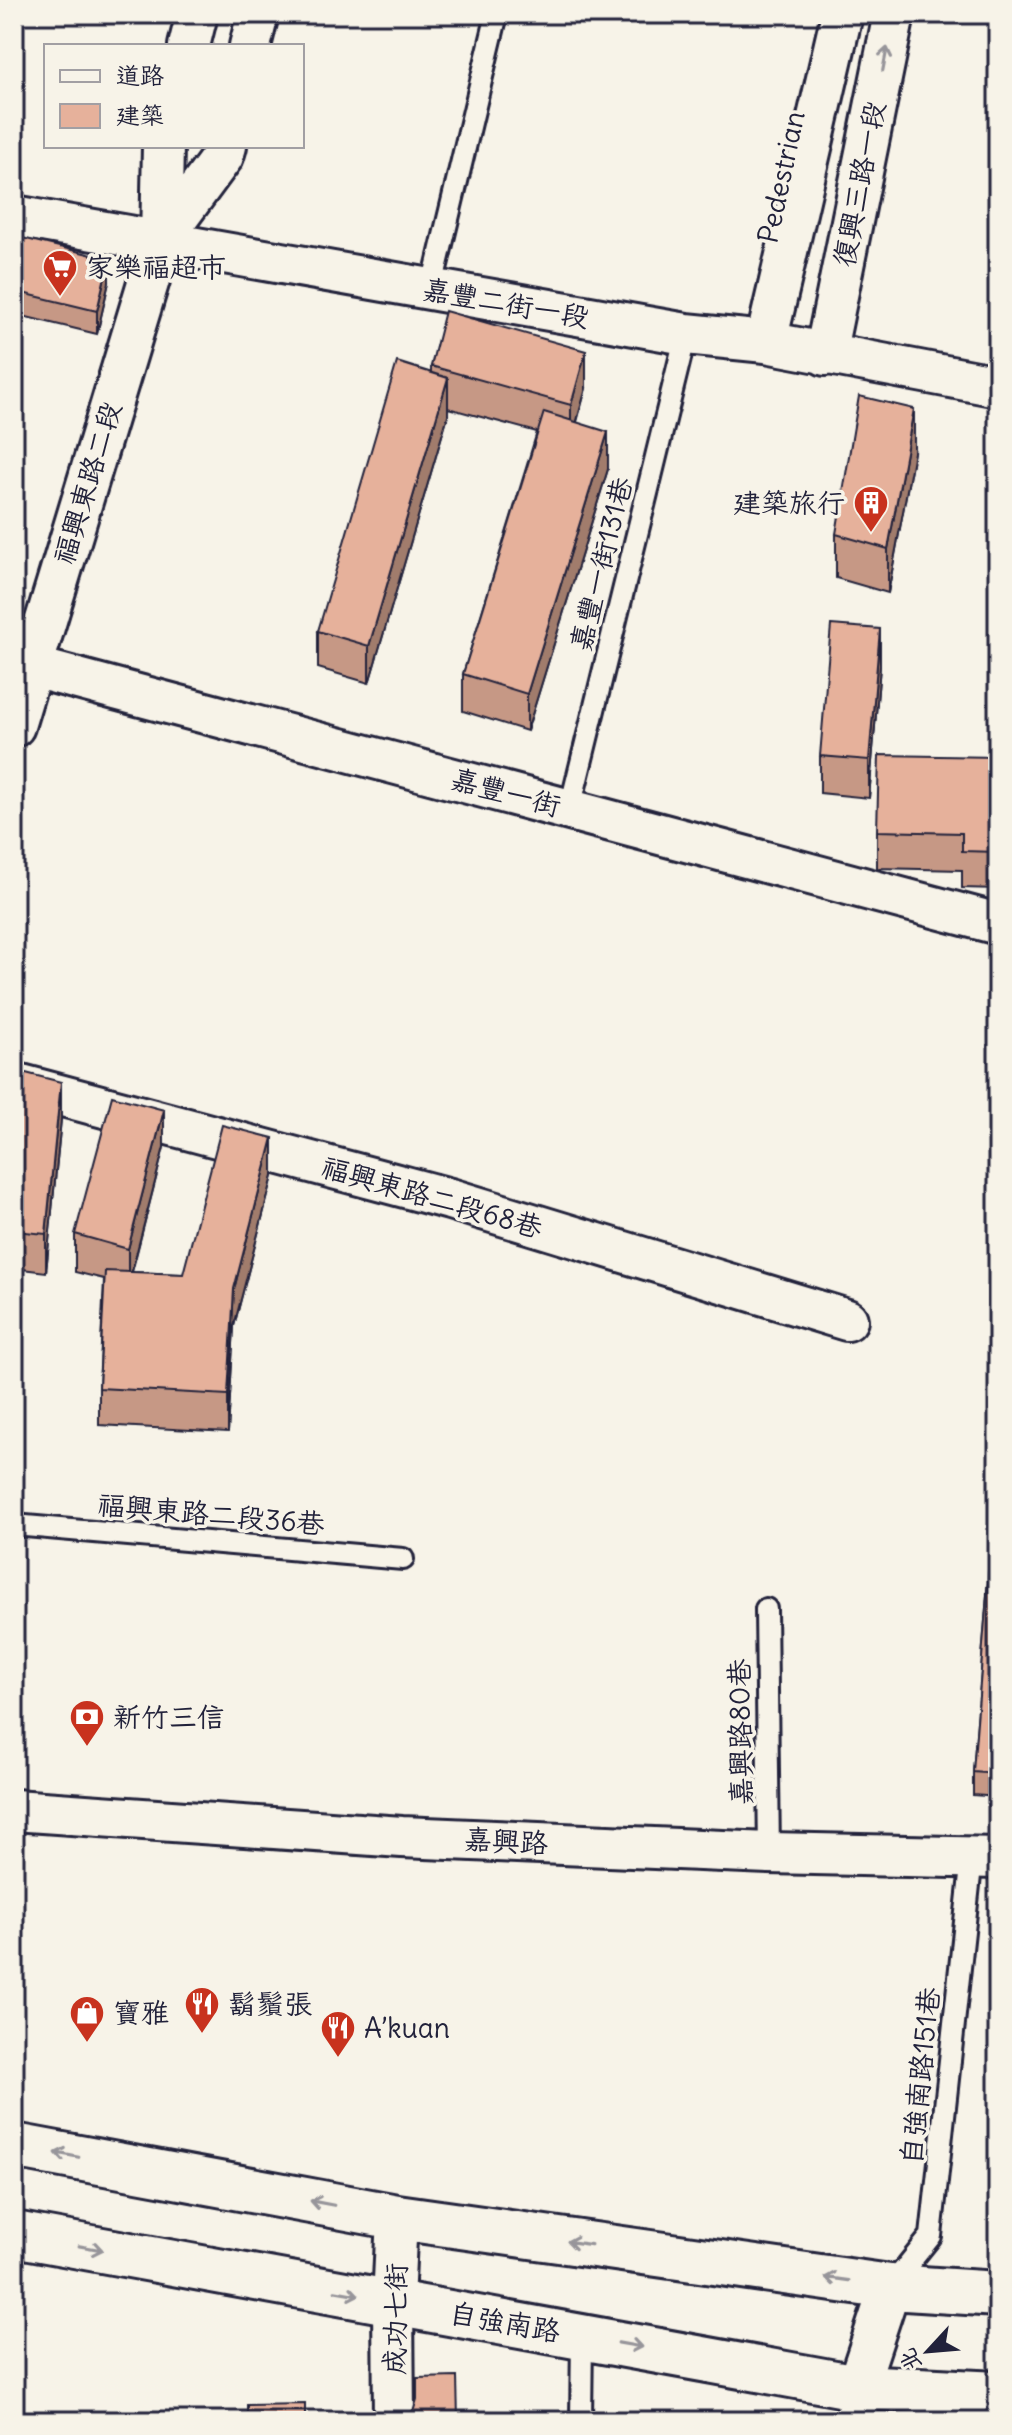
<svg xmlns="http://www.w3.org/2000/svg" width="1012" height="2435" font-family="Delius,'LXGW WenKai TC',sans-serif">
	<rect width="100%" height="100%" fill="#f7f3e8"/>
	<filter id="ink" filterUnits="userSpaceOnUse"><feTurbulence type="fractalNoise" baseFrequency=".0125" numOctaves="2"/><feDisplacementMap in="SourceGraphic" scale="16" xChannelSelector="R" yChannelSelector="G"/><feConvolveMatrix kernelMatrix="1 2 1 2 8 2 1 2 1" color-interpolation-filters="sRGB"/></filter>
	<g filter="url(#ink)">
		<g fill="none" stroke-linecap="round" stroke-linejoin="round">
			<defs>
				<path id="lane" d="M431,290l66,-276
					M570,808l116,-474
					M14,1525l389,34
					M766,1609l3,244
					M890,2287l41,-51 41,-379
					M581,2421l1,-85"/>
				<path id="street" d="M189,46l8,-32
					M250,46l8,-32
					M14,216l672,118 80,8 232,44
					M161,240l62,-84 3,-10
					M766,342l76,-328
					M825,355l69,-341
					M14,662l984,262
					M14,726l147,-486 2,-94
					M14,1083l436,116 397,121
					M14,1810l388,27 367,16 229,5
					M394,2421l-1,-119 4,-85
					M858,2421l-1,-34 33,-100"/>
				<path id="secondary" d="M14,2146l383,71 493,70 108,7
					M14,2234l843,153 141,7"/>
			</defs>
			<use href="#lane" stroke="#22223b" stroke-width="26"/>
			<use href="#street" stroke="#22223b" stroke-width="46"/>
			<use href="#secondary" stroke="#22223b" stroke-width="50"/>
			<use href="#lane" stroke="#f7f3e8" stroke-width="20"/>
			<use href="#street" stroke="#f7f3e8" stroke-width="40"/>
			<use href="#secondary" stroke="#f7f3e8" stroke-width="44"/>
		</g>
		<path fill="#c69885" stroke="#22223b" stroke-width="2" d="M14,236l95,46 -12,52 -83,-20z
			M431,366l155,22 -9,34 31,47 -81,262 -64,-20v-37l74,-242 -89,-24v7l-79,268 -51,-15v-37l113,-259z
			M914,452l-26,141 -52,-15v-44z
			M880,666l-11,132 -49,-5v-37z
			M998,757v132l-36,-1v-18l-85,-2v-37z
			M14,1070l47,49 -15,153 -32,-4z
			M164,1147l-32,125 51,2 90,-98 -39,150 -6,106 -129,-7v-37l5,-109 -29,-7v-38z
			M998,1456v341l-25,-2v-23z"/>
		<path fill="#a17c6c" stroke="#22223b" stroke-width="2" d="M109,259v23l-12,52v-23z
			M586,351v37l-15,54v-37z
			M448,378v37l-79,268v-37z
			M914,409v43l-26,141v-44z
			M608,432v37l-81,262v-37z
			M880,629v37l-11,132v-38z
			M61,1082v37l-15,153v-38z
			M164,1110v37l-36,139v-37z
			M273,1138v38l-39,150 -6,106v-37l6,-106z"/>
		<path fill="#e6b19b" stroke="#22223b" stroke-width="2" d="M14,236l95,23 -12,52 -83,-20z
			M445,311l141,40 -15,54 -140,-39z
			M397,362l51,16 -79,268 -51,-15z
			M859,396l55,13 -26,140 -52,-15z
			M544,412l64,20 -81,262 -64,-20z
			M831,625l49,4 -11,131 -49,-4z
			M879,755l119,2v95l-36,-1v-18l-85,-2z
			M14,1070l47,12 -15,152 -32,-3z
			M112,1096l52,14 -36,139 -53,-15z
			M222,1125l51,13 -39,151 -6,106 -129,-7 6,-117 78,3z
			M998,1456v318l-25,-2z
			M457,2377l1,44h-49v-6l5,-6 3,-10v-21z
			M305,2404v17h-58v-16z"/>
		<defs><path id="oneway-shaft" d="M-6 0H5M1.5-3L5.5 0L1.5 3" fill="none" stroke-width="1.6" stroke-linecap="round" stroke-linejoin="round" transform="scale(2)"/></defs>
		<g stroke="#97959a">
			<use href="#oneway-shaft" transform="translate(885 59) rotate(-79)"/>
			<use href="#oneway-shaft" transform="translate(67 2155) rotate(-169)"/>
			<use href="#oneway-shaft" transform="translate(322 2203) rotate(-169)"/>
			<use href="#oneway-shaft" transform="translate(579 2243) rotate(-172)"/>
			<use href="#oneway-shaft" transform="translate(91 2248) rotate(10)"/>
			<use href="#oneway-shaft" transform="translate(837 2279) rotate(-172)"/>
			<use href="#oneway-shaft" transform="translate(347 2293) rotate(10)"/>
			<use href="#oneway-shaft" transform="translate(630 2345) rotate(10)"/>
		</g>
	</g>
	<defs>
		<symbol id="supermarket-pin" viewBox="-11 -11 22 30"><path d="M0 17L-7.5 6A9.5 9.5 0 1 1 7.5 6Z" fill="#c8321e" stroke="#f7f3e8"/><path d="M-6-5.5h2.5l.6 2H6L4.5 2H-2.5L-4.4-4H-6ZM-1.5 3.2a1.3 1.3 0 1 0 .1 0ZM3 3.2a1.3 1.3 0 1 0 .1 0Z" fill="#fff"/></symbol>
		<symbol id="building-pin" viewBox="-11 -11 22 30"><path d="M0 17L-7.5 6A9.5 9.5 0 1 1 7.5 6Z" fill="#c8321e" stroke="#f7f3e8"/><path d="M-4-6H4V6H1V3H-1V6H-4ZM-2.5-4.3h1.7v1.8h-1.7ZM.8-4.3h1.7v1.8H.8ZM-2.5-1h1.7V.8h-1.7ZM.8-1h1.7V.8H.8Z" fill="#fff"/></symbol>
		<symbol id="bank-pin" viewBox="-11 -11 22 30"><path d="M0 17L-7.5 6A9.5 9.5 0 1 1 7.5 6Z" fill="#c8321e" stroke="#f7f3e8"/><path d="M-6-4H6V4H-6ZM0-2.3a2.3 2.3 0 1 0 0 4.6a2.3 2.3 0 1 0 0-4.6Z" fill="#fff"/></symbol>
		<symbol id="restaurant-pin" viewBox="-11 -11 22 30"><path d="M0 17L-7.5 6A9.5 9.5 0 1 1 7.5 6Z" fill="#c8321e" stroke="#f7f3e8"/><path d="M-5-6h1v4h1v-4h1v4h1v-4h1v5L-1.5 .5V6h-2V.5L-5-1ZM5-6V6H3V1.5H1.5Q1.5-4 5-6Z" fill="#fff"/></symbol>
		<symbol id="shop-pin" viewBox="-11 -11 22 30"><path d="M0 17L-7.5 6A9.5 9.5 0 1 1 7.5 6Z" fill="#c8321e" stroke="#f7f3e8"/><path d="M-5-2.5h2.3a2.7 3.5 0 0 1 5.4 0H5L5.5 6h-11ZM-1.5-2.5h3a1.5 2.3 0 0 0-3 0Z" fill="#fff"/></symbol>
	</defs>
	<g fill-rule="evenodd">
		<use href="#supermarket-pin" x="40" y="247" width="40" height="54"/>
		<use href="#building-pin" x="851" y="483" width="40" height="54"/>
		<use href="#bank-pin" x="67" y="1697" width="40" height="54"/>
		<use href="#restaurant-pin" x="182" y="1984" width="40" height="54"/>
		<use href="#shop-pin" x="67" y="1993" width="40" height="54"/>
		<use href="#restaurant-pin" x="318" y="2008" width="40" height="54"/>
	</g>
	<g text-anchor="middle" stroke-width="7" stroke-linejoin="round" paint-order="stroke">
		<g font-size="28" fill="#22223b" stroke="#f7f3e8">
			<text transform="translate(781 177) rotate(-78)" y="10">Pedestrian</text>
			<text transform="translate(859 184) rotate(-79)" y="10">復興三路一段</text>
			<text transform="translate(506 303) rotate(10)" y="10">嘉豐二街一段</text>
			<text transform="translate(87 483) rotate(-73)" y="10">福興東路二段</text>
			<text transform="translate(601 564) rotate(-76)" y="10">嘉豐一街131巷</text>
			<text transform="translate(506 792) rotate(15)" y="10">嘉豐一街</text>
			<text transform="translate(432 1197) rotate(16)" y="10">福興東路二段68巷</text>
			<text transform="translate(211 1514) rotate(5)" y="10">福興東路二段36巷</text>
			<text transform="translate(740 1732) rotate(-91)" y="10">嘉興路80巷</text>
			<text transform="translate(506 1841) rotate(3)" y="10">嘉興路</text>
			<text transform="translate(920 2076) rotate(-84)" y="10">自強南路151巷</text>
			<text transform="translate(395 2319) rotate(-89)" y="10">成功七街</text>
			<text transform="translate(505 2322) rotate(10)" y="10">自強南路</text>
		</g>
		<g font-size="28" fill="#22223b" stroke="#f7f3e8" text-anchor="start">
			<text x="86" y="277">家樂福超市</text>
			<text x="845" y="513" text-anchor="end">建築旅行</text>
			<text x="113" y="1727">新竹三信</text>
			<text x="228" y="2014">鬍鬚張</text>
			<text x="113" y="2023">寶雅</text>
			<text x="364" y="2038">A’kuan</text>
		</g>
	</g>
	<rect width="1012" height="2435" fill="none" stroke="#f7f3e8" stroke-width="48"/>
	<rect x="24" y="24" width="964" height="2387" fill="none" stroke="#22223b" stroke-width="3" filter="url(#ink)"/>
	<rect x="44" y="44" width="260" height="104" fill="#f7f3e8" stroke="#a29fa3" stroke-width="2"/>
	<rect x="60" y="70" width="40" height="12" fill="#f7f3e8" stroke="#a29fa3" stroke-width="2"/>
	<text x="116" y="84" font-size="24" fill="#22223b">道路</text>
	<rect x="60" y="104" width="40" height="24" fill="#e6b19b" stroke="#a29fa3" stroke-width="2"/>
	<text x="116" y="124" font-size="24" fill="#22223b">建築</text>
	<g transform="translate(928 2351) rotate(244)" stroke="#f7f3e8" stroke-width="6" paint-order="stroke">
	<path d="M0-6L14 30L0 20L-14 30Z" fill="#22223b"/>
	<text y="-12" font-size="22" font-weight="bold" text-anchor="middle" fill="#22223b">北</text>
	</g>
</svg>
